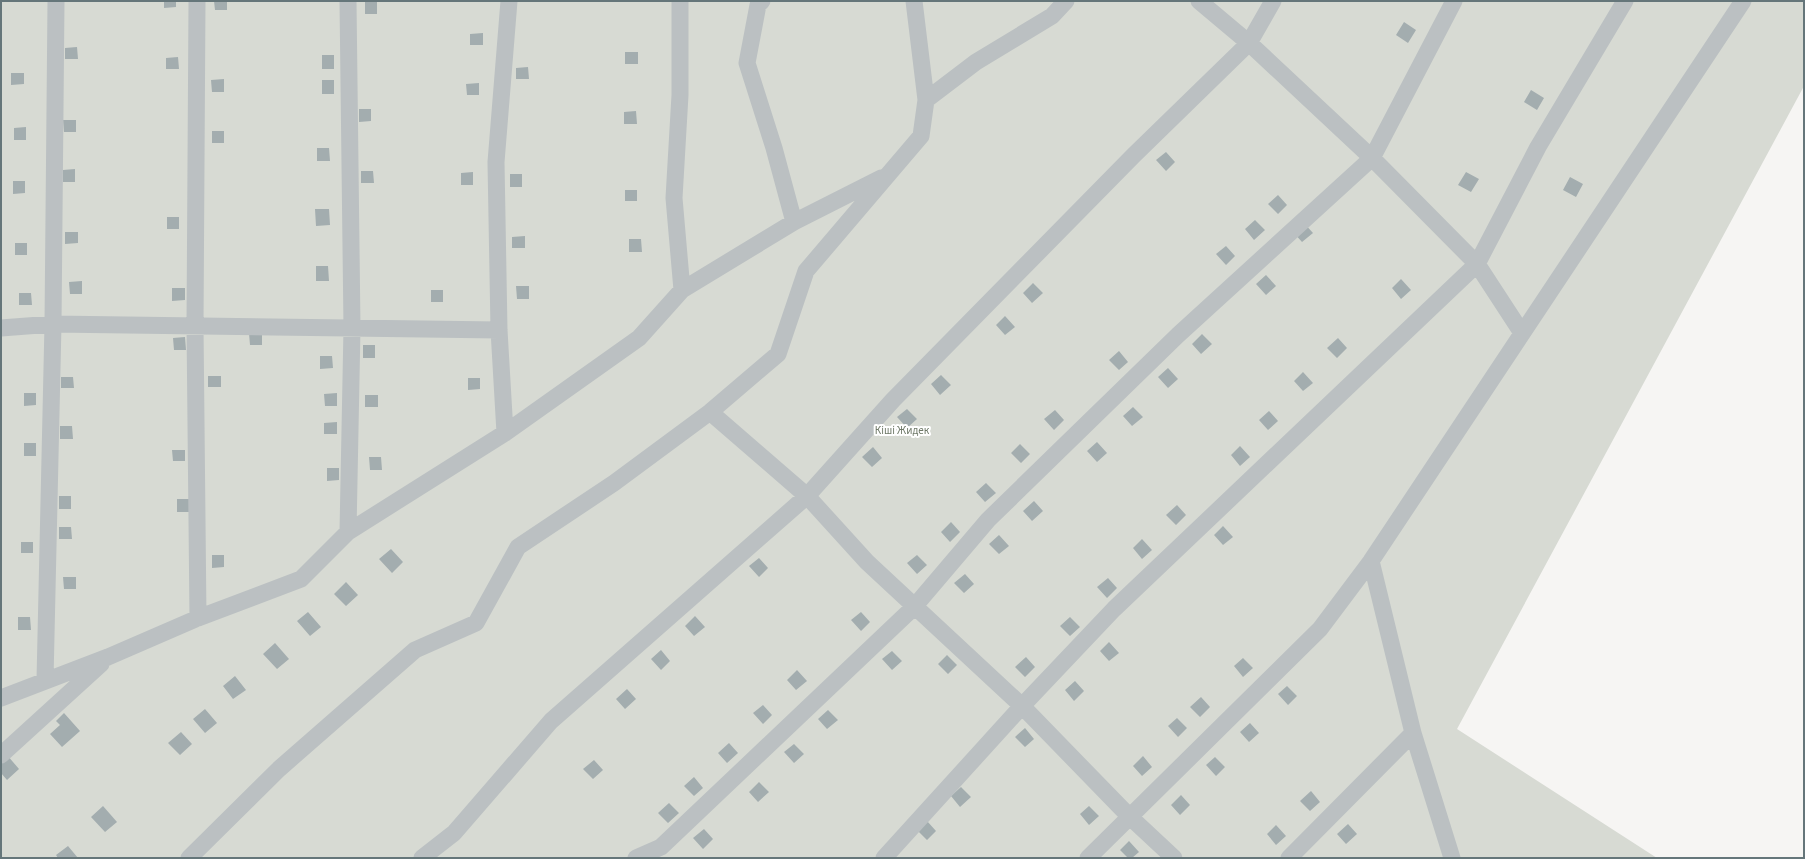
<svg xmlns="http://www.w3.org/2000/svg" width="1805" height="859" font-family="'Source Sans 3',sans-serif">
	<rect width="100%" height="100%" fill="#f6f5f3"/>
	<path fill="#d7dad3" d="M1,1h1803v85l-347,643 200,129h-1656z"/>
	<path fill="#a3adaf" d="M164,1h12v6l-12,1z
		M214,1h13v9h-12z
		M365,2h12v12h-12z
		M1404,22l12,8 -8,13 -12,-8z
		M483,33v12h-13v-11z
		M77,47l1,12h-13v-11z
		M625,52h13v12h-13z
		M322,55h12v14h-12z
		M178,57l1,12h-13v-11z
		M528,67l1,12h-13v-11z
		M11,73h13v11l-13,1z
		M224,79v13h-12l-1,-12z
		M322,80h12v14h-12z
		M479,83v12h-12l-1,-11z
		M1531,90l13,8 -7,12 -13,-8z
		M359,109h12v12l-12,1z
		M636,111l1,13h-13v-12z
		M63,120h13v12h-12z
		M26,127v13h-12v-12z
		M212,131h12v12h-12z
		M317,148h12l1,13h-13z
		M1166,152l9,10 -9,9 -10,-11z
		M75,169v13h-12v-12z
		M361,171h12l1,12h-13z
		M473,172v13h-12v-12z
		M1466,172l13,7 -8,13 -13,-7z
		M510,174h12v13h-12z
		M1570,177l13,7 -7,13 -13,-7z
		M13,181h12v12l-12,1z
		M625,190h12v11h-12z
		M1278,195l9,10 -9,9 -10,-10z
		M315,209h14l1,16 -14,1z
		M167,217h12v12h-12z
		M1255,220l10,10 -11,10 -9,-11z
		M1303,222l10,11 -11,9 -9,-10z
		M65,232h13v11l-13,1z
		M525,236v12h-13v-11z
		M629,239h12l1,13h-13z
		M15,243h12v12h-12z
		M1226,246l9,10 -9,9 -10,-11z
		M316,266h12l1,15h-13z
		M1266,275l10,11 -10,9 -10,-11z
		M1401,279l10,11 -10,9 -9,-11z
		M82,281v13h-12l-1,-12z
		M1033,283l10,10 -11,10 -9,-10z
		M516,286h13v13h-12z
		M172,288h13v12l-13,1z
		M431,290h12v12h-12z
		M19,293h12l1,12h-13z
		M1005,316l10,11 -10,8 -9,-10z
		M249,333h13v12h-12z
		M1202,334l10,10 -11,10 -9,-10z
		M185,337l1,13h-12l-1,-12z
		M1338,338l9,10 -10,10 -10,-10z
		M363,345h12v13h-12z
		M1119,351l9,11 -9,8 -10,-10z
		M320,356h12l1,12 -13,1z
		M1168,368l10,11 -10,9 -10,-11z
		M1303,372l10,11 -10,8 -9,-10z
		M941,375l10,10 -11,10 -9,-11z
		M208,376h13v11h-13z
		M61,377h12l1,11h-13z
		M468,378h12v11l-12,1z
		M24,393h12v12l-12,1z
		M337,393v13h-12l-1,-12z
		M365,395h13v12h-13z
		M1133,407l10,10 -11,9 -9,-10z
		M907,409l10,10 -10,9 -10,-11z
		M1055,410l9,10 -10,10 -10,-11z
		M1269,411l9,10 -10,9 -9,-10z
		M337,422v12h-13v-11z
		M60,426h12l1,13h-13z
		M1097,442l10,11 -10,9 -10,-11z
		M24,443h12v13h-12z
		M1020,444l10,10 -9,9 -10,-10z
		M1240,446l10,11 -10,9 -9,-11z
		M873,447l9,11 -10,9 -10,-10z
		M172,450h13v11h-12z
		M369,457h12l1,13h-12z
		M327,468h12v12l-12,1z
		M986,483l10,10 -11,9 -9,-10z
		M59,496h12v13h-12z
		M177,499h12v13h-12z
		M1034,501l9,10 -11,10 -9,-10z
		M1177,505l9,10 -10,10 -10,-10z
		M951,522l9,10 -10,10 -9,-10z
		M1223,526l10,11 -10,8 -9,-10z
		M59,527h12l1,12h-13z
		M999,535l10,11 -10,8 -10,-10z
		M1142,539l10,11 -10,9 -9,-11z
		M21,542h12v11h-12z
		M391,549l12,13 -11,11 -13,-14z
		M212,555h12v12l-12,1z
		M917,555l10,10 -10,9 -10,-11z
		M759,558l9,10 -9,9 -10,-11z
		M965,574l9,10 -10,9 -10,-10z
		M63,577h13v12h-12z
		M1108,578l9,10 -10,10 -10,-11z
		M346,582l12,13 -12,11 -12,-12z
		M308,612l13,15 -11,9 -13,-15z
		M861,612l9,10 -9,9 -10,-11z
		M695,616l10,11 -11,9 -9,-10z
		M18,617h12l1,13h-13z
		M1070,617l10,10 -10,9 -10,-10z
		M1109,642l10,11 -10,8 -9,-10z
		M275,643l14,16 -12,10 -14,-15z
		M661,650l9,11 -9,9 -10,-11z
		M892,651l10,10 -10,9 -10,-11z
		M947,655l10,10 -9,9 -10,-10z
		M1026,657l9,10 -10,10 -10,-10z
		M1243,658l10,10 -10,9 -9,-11z
		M797,670l10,11 -11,9 -9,-10z
		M235,676l11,14 -13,9 -10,-13z
		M1075,681l9,10 -10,10 -9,-11z
		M1287,686l10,10 -9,9 -10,-11z
		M627,689l9,10 -11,10 -9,-10z
		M1201,697l9,10 -10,10 -10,-10z
		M763,705l9,10 -9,9 -10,-11z
		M205,709l12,14 -12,10 -12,-14z
		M828,710l10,10 -11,9 -9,-10z
		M64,713l16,18 -18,16 -12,-13 10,-9 -4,-4z
		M1177,718l10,10 -9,9 -10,-11z
		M1250,723l9,10 -10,9 -9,-10z
		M1025,728l9,11 -9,8 -10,-10z
		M181,732l11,12 -12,11 -12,-12z
		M729,743l9,10 -11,10 -9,-10z
		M794,744l10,10 -10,9 -10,-11z
		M7,755l12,14 -12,11 -6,-7v-13z
		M1143,756l9,11 -10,9 -9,-10z
		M1215,757l10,10 -9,9 -10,-11z
		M594,760l9,10 -10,9 -10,-10z
		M694,777l9,11 -9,8 -10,-10z
		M759,782l10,10 -11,10 -9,-10z
		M961,787l10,10 -11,10 -9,-11z
		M1311,791l9,11 -10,9 -10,-10z
		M1181,795l9,10 -10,10 -9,-10z
		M669,803l10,10 -11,10 -10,-10z
		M103,806l14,16 -12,10 -14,-15z
		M1089,806l10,10 -10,9 -9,-11z
		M927,821l9,10 -9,9 -10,-10z
		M1348,824l9,10 -11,10 -9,-10z
		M1276,825l10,11 -10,9 -9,-11z
		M704,829l9,10 -10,10 -10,-11z
		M1129,841l10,11 -7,6h-4l-8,-8z
		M68,846l10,12h-20l-2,-3z"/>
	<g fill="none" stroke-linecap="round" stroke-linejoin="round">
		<path stroke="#bbc0c2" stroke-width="17" d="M197,1l-2,325 3,292
			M348,1l4,327 -4,204
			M680,1v94l-6,103 8,92
			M762,1l-4,4 -11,58 27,85 20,74
			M1199,1l50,42 123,115 105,106 45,69
			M926,100l50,-38 76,-46 14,-15
			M1,328l52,-4 446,6
			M710,412l97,84 60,66 155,144 107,110 45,42
			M505,433l-6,-103 -3,-168 13,-161
			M1371,561l42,172 39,125
			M45,680l8,-356 3,-323
			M1,698l107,-41 90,-39 103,-39 47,-47 157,-99 134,-95 43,-48 112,-68 87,-44
			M1,755l100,-91
			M189,858l90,-89 136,-119 61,-27 42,-76 96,-64 96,-71 68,-58 28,-83 115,-135 5,-36 -12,-99
			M422,858l32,-25 97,-112 256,-225 86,-96 241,-245 115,-112 24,-42
			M636,858l25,-11 253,-240 74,-87 190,-185 194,-177 82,-157
			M884,858l138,-152 92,-97 363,-345 61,-117 87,-146
			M1088,858l232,-229 51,-68 372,-560
			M1289,858l124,-125"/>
	</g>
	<g text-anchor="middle" stroke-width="4" stroke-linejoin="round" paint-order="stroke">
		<g font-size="11" fill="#6e7867" stroke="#fff">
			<text x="902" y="434">Кіші Жидек</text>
		</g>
	</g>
	<rect width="1805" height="859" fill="none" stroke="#65767a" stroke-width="4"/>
</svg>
